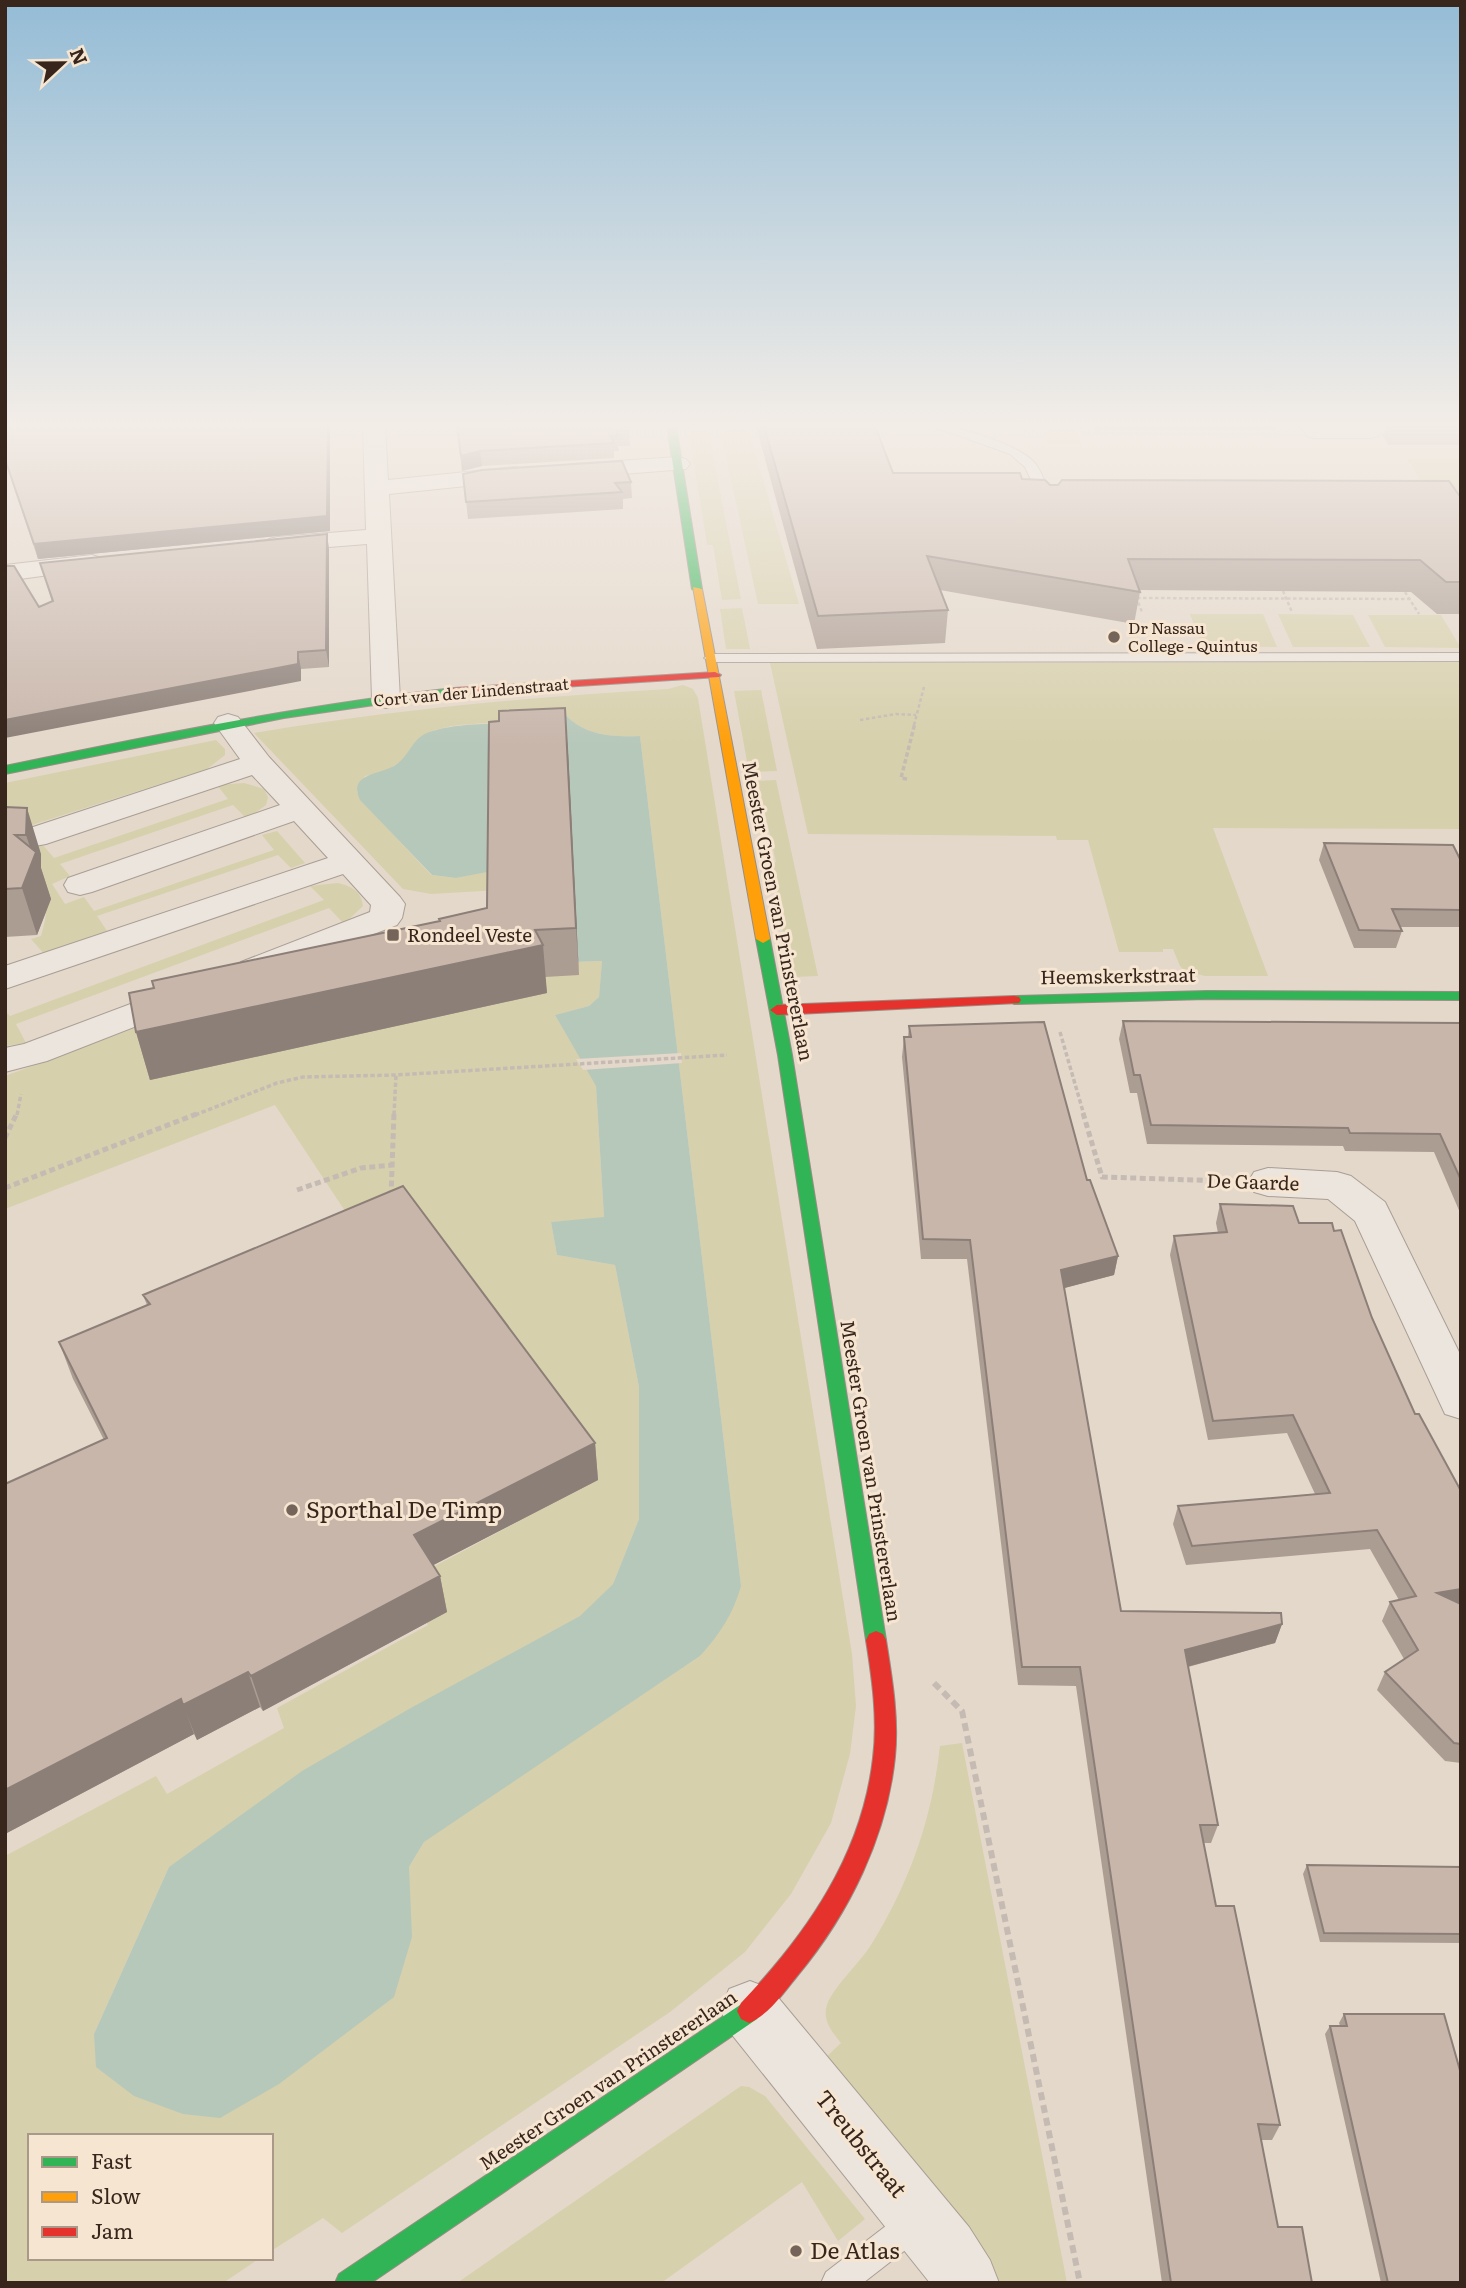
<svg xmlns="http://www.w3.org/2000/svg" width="1466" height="2288" font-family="Literata,serif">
	<rect width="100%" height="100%" fill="#e4d8ca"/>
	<path fill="#d7d0ac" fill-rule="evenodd" d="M1043,426h32l6,18h-34z
		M748,428l51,176h-41l-38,-175z
		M708,430l33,169 -19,1 -9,-55h-6l-18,-114z
		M1407,459h54v83z
		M742,608l8,41h-24l-6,-40z
		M1190,614h73l14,33 -75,-1z
		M1278,614l75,1 17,32h-77z
		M1368,615h73l20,33 -76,-1z
		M1461,662v167l-248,-1 55,148h-63l-20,-5 -5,-5 -7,-17h-10v3h-44l-31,-112h-31l-1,-4 -248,-2 -38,-171z
		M683,685l10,4 5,9 154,956 4,52 -6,48 -19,69 -40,71 -46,58 -75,60 -328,221 -19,-15 -52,33v-115h-241v122h230l-37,25h-218v-427l151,-80 11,18 117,-66 -7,-20 151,-83 -25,-42 195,-104 -192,-257 -57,-5 -74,-112 -270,104v-133l379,-140 32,47 85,-20 -2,-73 -68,4 -28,-5 -149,-156c137,-23 276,-36 414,-44zM566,715c18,21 49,22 74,21l101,850 -41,70 -265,177 -11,9 -15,25 -315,167 75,-167 351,-217 61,-34 32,-32 26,-65v-132l-24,-122 -58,-10 -6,-33 53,-4 -8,-133 -41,-70 34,-9 10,-9 3,-36 -29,1 -76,-93 -41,9 -25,-3 -70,-75 -4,-8 8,-16c14,-3 28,-7 38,-17 11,-11 15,-23 32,-29 31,-10 89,-6 123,-7z
		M761,690l16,81 -28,1 -15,-81z
		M216,740l9,9v6l-18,14 -197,63 12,19 20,-7 12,14 174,-59 -11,-14 27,-2 20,6 4,8 -2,8 -19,14 -14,-14 -173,59 10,12 -18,8 13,20 19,-7 10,14 180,-61 -12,-15 15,-4 28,32 -14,5 -13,-13 -181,61 10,15 -61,25 -15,-17 10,-3c14,-45 -2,-53 -36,-78v-75z
		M776,780l42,196 -25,1 -1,-3 -23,-111 7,-1 -18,-81z
		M338,883c15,4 23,8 25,23l-19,18 -15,-16 -313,116 10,19 -21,3v-35l5,5 314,-116 -14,-14z
		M962,1743l105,540h-69l-174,-224 17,-16c-9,-11 -19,-23 -14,-38 6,-18 32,-41 44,-60 39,-63 61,-126 69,-199z
		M741,2086l8,1 16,9 100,123 -27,22 -36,-59 -141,101h-204z"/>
	<path fill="#b6c8ba" d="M566,715c18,21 49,22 74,21l101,850c-8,28 -21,48 -41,70l-276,186 -15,25 3,70 -18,60 -115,87 -59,34 -37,-4 -49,-18 -38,-29 -2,-33 75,-167 133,-96 107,-62 171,-93 33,-32 26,-65v-132l-24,-122 -58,-10 -6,-33 53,-5 -8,-131 -41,-71 34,-9 10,-9 3,-36 -30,1 -75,-92 -41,8 -24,-3 -72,-75c-12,-26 17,-25 34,-34 14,-8 17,-24 29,-31 26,-15 103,-11 135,-12z"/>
	<path fill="#e4d8ca" d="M681,1053l1,10 -99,7 -7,-11z"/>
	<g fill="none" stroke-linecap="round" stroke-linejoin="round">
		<defs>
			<path id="lane" d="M932,426c23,-2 86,19 102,36 9,10 13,28 19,40l-10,3 -18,-38 -15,-13z
				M1379,426h82v6l-91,2 -6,-3z
				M1461,653v8l-750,1 -7,-4 7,-4z
				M915,2207l11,5 5,11 -5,11 -63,49h-42l5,-11 78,-60z"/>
			<path id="street" d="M363,426h22l3,54 127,-13 8,2 4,5 -4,5 -8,2 -126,13 11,205 -4,6 -10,3 -10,-3 -4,-6 -5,-155 -89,7 -9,-2 -3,-5 3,-5 9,-2 88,-7z
				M1301,426h74l6,5 -3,5 -8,2h-55l-8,-2z
				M678,457l8,2 4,5 -4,5 -114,9 -8,-2 -4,-5 4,-5 8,-2z
				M92,555l9,3 4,5 -4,5 -96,13v-16z
				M228,714l10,3 31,40 131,140 5,7 -3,14 -5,7 -132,51 -12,4 -12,-4 -5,-7 5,-7 129,-50 1,-7 -28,-31 -338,115v-23l323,-108 -34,-37 -202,71 -12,3 -12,-3 -4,-7 4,-7 212,-73 -28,-30 -206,69 -11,2 -11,-2 -5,-7 5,-7 216,-71 -26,-36 4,-6z
				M181,985l12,3 6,8 -6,8 -146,57 -42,11v-24l19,-4z
				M1268,1168l69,4 14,4 34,26 76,154v63l-16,-5 -90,-193 -27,-22 -60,-3 -14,-4 -6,-10 6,-10z
				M750,1981l21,8 198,238 21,33 9,23h-69l-201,-252 -8,-21 8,-21z"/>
			<path id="fast" d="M667,426h9l26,163 -5,3 -5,-3z
				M454,688l6,3 -2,2 -174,25 -279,56v-8c149,-31 298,-61 449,-78z
				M763,935l7,4 22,116 94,585 -3,6 -7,3 -7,-3 -3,-6 -88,-585 -22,-116z
				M1207,991l254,1v8l-254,-1 -193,5 -7,-4 7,-4z
				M749,1999l8,4 4,8 -4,8 -386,264h-36l4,-9z"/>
			<path id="slow" d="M693,587l9,2 68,350 -7,4 -7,-4z"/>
			<path id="jam" d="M715,672l6,3 -2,2 -265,17 -6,-3 6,-3z
				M1014,996l5,1 2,3 -2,3 -242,12 -7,-5 7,-5z
				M876,1631l7,3 3,6c6,38 13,78 9,117 -8,79 -46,157 -97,218 -13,16 -29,40 -49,48l-8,-4 -4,-8 4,-8c66,-69 121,-148 132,-245 5,-39 -1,-80 -7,-118l3,-6z"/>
		</defs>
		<use href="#lane" stroke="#a99e94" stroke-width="2"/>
		<use href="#street" stroke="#a99e94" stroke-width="2"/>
		<use href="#fast" stroke="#998d84" stroke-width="2"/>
		<use href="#slow" stroke="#998d84" stroke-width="2"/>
		<use href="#jam" stroke="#998d84" stroke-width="2"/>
		<path stroke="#c5bbb3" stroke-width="2.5" stroke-dasharray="3.5 2.5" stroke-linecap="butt" d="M1080,426l3,7 197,1
			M1283,591l9,21
			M1405,592l14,22
			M1136,597l6,15
			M1137,598l273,1
			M860,720l36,-6 20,1
			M914,725l10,-38"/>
		<path stroke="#c5bbb3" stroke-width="3.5" stroke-dasharray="4.5 2.5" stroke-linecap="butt" d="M907,779l-6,-1 14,-55
			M1060,1032l24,83
			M17,1115l4,-21
			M195,1115l82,-32 26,-6 93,-2 331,-20
			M394,1115l2,-40"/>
		<path stroke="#c5bbb3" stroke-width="5" stroke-dasharray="6 3.5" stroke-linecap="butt" d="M1083,1113l19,64 124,4
			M5,1138l12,-25
			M5,1188l194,-75
			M297,1190l64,-22 32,-3
			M391,1196l3,-83"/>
		<path stroke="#c5bbb3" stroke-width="6" stroke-dasharray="8 5" stroke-linecap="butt" d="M934,1683l28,28 118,572"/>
		<use href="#lane" fill="#ece5dd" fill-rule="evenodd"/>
		<use href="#street" fill="#ece5dd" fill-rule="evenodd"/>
		<use href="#fast" fill="#30b455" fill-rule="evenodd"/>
		<use href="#slow" fill="#ff9f0a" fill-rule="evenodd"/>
		<use href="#jam" fill="#e5322d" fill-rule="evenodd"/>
	</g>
	<path fill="#ac9d93" d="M5,426l325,105 -292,28 -33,-98z
		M456,426l173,4 1,16h-12l1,5h-5v7l-132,8 -20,5z
		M756,426h119l18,47 129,6 28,6 411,13v116h-24l-26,-22 -272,-2 1,2 -6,32 -194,-34 8,20 -3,33 -128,6z
		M1094,426h183l-1,4h-181z
		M1386,426h75v19h-73l-5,-9z
		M463,474l168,8 1,16 -9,1v10l-155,10z
		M327,534l2,16v117l-28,2v12l-262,-74 13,-5 -12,-39z
		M568,753l11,222 -34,2 2,16 -397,87 -14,-48 303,-111v-2l48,-11z
		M5,807l36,47v14l10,31 -14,36 -32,2z
		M1324,843l137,18v66h-61l2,4 -6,17h-42l-35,-88z
		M1123,1021l338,2v192l-27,-63 -89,-1 -2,-5 -196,-2 -10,-51h-7l-11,-54z
		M909,1026l178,154 31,76 -4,19 -50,13 57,323 161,13 -7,19 -87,24 30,158 -7,18h-7l12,63 64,219 -8,15h-11l17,87 34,56h-150l-86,-597 -58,-1 -51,-426h-46l-19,-202 2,-20h4z
		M1220,1204l114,27 81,183 46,77v272l-16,-2 -68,-71 8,-18 19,-13 -22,-38 8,-19 9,-2 -29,-51 -184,16 -13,-41 5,-18 137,-12 -28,-61 -79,7 -38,-185 4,-19 44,-3 -2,-10z
		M143,1295l452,148 3,37 -165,85 7,11 7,36 -184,99 -3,-4 -63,33 -3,-6 -189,100 99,-394 -31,-61 -14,-37 88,-37z
		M1307,1865l154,2v76l-141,-1 -17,-68z
		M1344,2014l117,269h-80l-56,-249 5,-8h10l-1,-3z"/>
	<path fill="#8c7f78" d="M328,426h2v105l-292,28 -4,-15z
		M480,451l2,15 -20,5 -1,-15z
		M327,534l2,16v117l-3,-17z
		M298,652l3,17v12l-296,57v-18z
		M565,708l3,45 11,222 -3,-47z
		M27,808l14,46v14l10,31 -14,36 -15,-47 12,-29 -8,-24z
		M543,945l4,48 -397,87 -14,-48z
		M1118,1256l-4,19 -57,15 4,-20z
		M595,1443l3,37 -176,91 -8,-36z
		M440,1576l7,36 -184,99 -12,-35z
		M1461,1589v16l-24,-12z
		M1282,1624l-7,19 -96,26 6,-19z
		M248,1672l12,35 -63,33 -14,-35z
		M181,1699l13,35 -189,100v-44z"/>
	<path fill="#c8b6ab" stroke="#8c7f78" stroke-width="2" d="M5,426h323l-1,90 -293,28 -29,-85z
		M457,426h171l1,4 -13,1 2,5h-7l3,7 -134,8 -19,5z
		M764,426h111l18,47h127l2,6 23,1 5,5h8l4,-5 387,1 12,17v84h-15l-26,-22 -292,-1 12,33 -213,-36 21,54 -130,6z
		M622,461l9,21 -16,1 7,9 -156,10 -3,-28 19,-4z
		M327,534l-1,116 -28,2v12l-293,56v-154h9l25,41 14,-6 -13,-38z
		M565,708l11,220 -41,2 8,15 -407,87 -7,-39 25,-5 -2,-7 288,-60 -1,-2 48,-11 2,-186 10,-1v-10z
		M5,807l22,1 -1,27h-11l21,17 -14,36 -17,1z
		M1324,843l129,2 8,16v49l-69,-1 10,22 -43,-1z
		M1123,1021l338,2v157l-21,-46 -90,-1 -2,-5 -197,-3 -11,-50h-6z
		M1044,1022l43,158h3l28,76 -57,14 60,341 160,2 1,11 -97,26 33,175h-18l16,81h18l46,219 -22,-1 20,103h24l10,56h-141l-91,-616h-58l-52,-427 -47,-1 -19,-202h7l-2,-11z
		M403,1186l192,257 -181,92 26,41 -189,100 -3,-4 -65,33 -2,-6 -176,91v-306l102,-46 -48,-96 91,-38 -7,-9z
		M1220,1204l73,2 6,17h33l2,8 7,-1 31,88 43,96h4l42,77v98l-24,4 24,11v140l-7,-1 -69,-71 33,-22 -28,-48 26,-6 -39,-66 -185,16 -14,-40 152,-13 -37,-78 -80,6 -39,-185 53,-4z
		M1307,1865l154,2v67l-137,-1z
		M1344,2014h100l17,60v209h-73l-58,-257h17z"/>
	<linearGradient id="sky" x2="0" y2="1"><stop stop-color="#94bcd6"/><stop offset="0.57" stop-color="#f3ede7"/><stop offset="1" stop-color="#f3ede7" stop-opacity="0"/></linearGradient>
	<rect width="1466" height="746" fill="url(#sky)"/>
	<g fill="#746459" stroke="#f6e5d0" stroke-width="2.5">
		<circle cx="1114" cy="637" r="7"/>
		<rect x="386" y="928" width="14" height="14" rx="3.5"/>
		<circle cx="292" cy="1510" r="7"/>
		<circle cx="796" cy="2251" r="7"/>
	</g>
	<g text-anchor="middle" stroke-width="6" stroke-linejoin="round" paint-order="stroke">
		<g font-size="16" fill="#38251c" stroke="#f6e5d0" text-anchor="start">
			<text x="1128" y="634">Dr Nassau<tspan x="1128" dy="18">College - Quintus</tspan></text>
		</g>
		<g font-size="16" fill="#38251c" stroke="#f6e5d0">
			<text transform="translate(471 692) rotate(-5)" y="6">Cort van der Lindenstraat</text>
		</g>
		<g font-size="19" fill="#38251c" stroke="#f6e5d0">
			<text transform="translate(778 911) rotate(79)" y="7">Meester Groen van Prinstererlaan</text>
			<text transform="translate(1118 976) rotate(-1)" y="7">Heemskerkstraat</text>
			<text transform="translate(1253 1182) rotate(2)" y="7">De Gaarde</text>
			<text transform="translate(871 1471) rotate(81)" y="7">Meester Groen van Prinstererlaan</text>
			<text transform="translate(608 2080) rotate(-34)" y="7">Meester Groen van Prinstererlaan</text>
		</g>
		<g font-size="19" fill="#38251c" stroke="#f6e5d0" text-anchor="start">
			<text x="407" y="942">Rondeel Veste</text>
		</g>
		<g font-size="23" fill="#38251c" stroke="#f6e5d0" text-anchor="start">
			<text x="306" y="1518">Sporthal De Timp</text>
			<text x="810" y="2259">De Atlas</text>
		</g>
		<g font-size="23" fill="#38251c" stroke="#f6e5d0">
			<text transform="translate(861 2144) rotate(51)" y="8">Treubstraat</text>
		</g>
	</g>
	<rect width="1466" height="2288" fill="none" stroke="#38251c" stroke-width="14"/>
	<rect x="28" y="2134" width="245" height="126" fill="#f6e5d0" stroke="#aa9888" stroke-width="2"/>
	<rect x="42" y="2157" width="35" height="10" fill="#30b455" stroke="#aa9888" stroke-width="2"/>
	<text x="91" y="2169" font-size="21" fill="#38251c">Fast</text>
	<rect x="42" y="2192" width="35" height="10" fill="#ff9f0a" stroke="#aa9888" stroke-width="2"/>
	<text x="91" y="2204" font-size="21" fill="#38251c">Slow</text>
	<rect x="42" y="2227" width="35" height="10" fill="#e5322d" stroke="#aa9888" stroke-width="2"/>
	<text x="91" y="2239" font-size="21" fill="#38251c">Jam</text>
	<g transform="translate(63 63) rotate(68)" stroke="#f6e5d0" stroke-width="5" paint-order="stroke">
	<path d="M0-5L12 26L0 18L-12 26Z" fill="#38251c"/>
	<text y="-10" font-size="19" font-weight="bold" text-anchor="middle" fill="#38251c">N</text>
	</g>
</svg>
